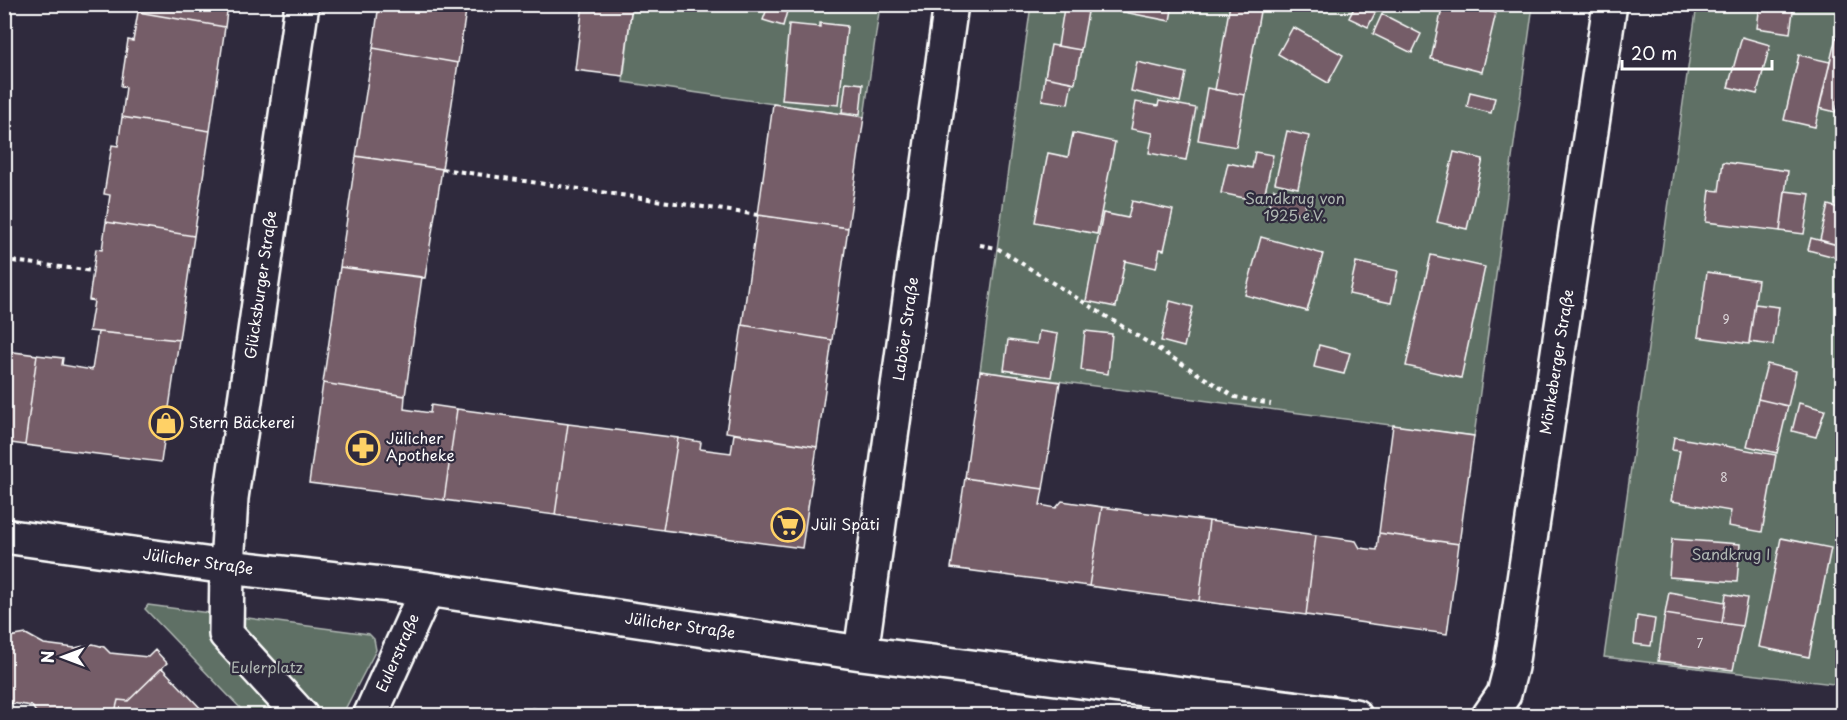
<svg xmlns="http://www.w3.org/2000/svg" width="1847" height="720" font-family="'Playpen Sans',sans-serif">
	<rect width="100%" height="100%" fill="#2f2a3d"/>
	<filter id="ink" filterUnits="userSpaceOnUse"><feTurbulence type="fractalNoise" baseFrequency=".0167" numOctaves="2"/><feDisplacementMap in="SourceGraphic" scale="12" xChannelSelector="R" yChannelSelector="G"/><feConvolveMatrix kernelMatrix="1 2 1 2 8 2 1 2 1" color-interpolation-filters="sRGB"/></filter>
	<g filter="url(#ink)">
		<path fill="#5f6f65" stroke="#afb7b2" stroke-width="1.5" d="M632,5h248l-16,112 -241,-35z
			M1031,5h502l-59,431 -494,-65z
			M1697,5h145v680l-238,-28z
			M148,605l221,29 5,5 2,11 -34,65h-95l-102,-106z"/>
		<path fill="#755d67" stroke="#fff" stroke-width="1.5" d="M139,4h89l-3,23 -87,-15z
			M379,4h88l-9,59 -85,-15z
			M583,4h49l-9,72 -48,-6z
			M764,4h25l-6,22 -20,-6 5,-14z
			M1098,4h75l-3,17 -72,-14z
			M1230,4l31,2 -16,89 -30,-5z
			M1356,4h7l13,7 -8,16 -19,-9z
			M1443,4h15l38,9 -14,59 -51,-13z
			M1760,4h34l-4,29 -33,-5z
			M1064,8l24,4 -7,38 -23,-4z
			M138,12l87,15 -15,104 -88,-14 4,-30 -5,-1 7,-46 5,1z
			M1382,14l39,20 -9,19 -39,-19z
			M820,23l27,3 -8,79 -57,-5 7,-76 31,3z
			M1293,27l50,28 -15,28 -50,-29z
			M1742,37l28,8 -13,49 -29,-7z
			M1836,37l6,2v47l-6,26 -17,-4z
			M1051,45l30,5 -6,33 -30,-6z
			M373,48l85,15 -16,106 -86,-13z
			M1799,55l31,7 -15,65 -31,-7z
			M1137,62l49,11 -6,29 -49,-11z
			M1045,77l27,5 -4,22 -26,-4z
			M846,82l17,2 -3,30 -18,-2z
			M1207,88l38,7 -9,52 -38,-7z
			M1470,92l25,6 -4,15 -24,-6z
			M1159,101l37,7 -10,52 -37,-7 4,-20 -22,-4 5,-27 22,4z
			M773,104l91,13 -16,111 -90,-13z
			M122,117l88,14 -16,105 -88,-14 4,-27 -6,-1 8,-49 6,1z
			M1287,131l22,5 -11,52 -23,-5z
			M1073,133l42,9 -18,92 -62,-12 13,-69 20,4z
			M1255,152l18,3 -10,47 -42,-9 7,-30 24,5z
			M1454,152l29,7 -16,70 -30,-7z
			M356,156l86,13 -17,109 -85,-11z
			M1723,162l65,9 -8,60 -74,-9 4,-32 9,1z
			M1274,189l33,9 -4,17 -34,-10z
			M1785,191l25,3 -6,40 -24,-3z
			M1132,201l41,9 -9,40 -4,-1 -4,19 -31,-7 -9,46 -30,-6 17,-88 25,5z
			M1828,205l14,4 -1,37 -21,-6z
			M758,215l90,13 -16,112 -90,-15z
			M106,222l88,14 -15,104 -90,-9 5,-30 -5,-1 7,-51 6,1z
			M1261,237l62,17 -16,57 -62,-16z
			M1811,238l30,8 -2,12 -31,-8z
			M1431,255l54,12 -24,111 -55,-12z
			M1356,262l42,9 -7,32 -42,-9z
			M340,267l82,10 -17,119 -82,-13z
			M1707,272l51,8 -9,64 -51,-7z
			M1170,301l23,6 -9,40 -23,-6z
			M1755,304l24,3 -6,38 -24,-3z
			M742,325l90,15 -15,107 -91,-15z
			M1039,331l19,3 -7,43 -47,-7 4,-30 29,4z
			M1085,331l27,3 -4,40 -27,-4z
			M98,332l81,8 -18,122 -136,-17 12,-90 26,3 -1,7 30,5z
			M4,343h3l-1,8 31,4 -12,90 -21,-3z
			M1319,345l31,8 -6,21 -30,-7z
			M1767,364l29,7 -8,35 -30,-7z
			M980,371l80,11 -17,107 -78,-11z
			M323,383l82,13 -1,13 26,4 1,-8 26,4 -13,91 -135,-17z
			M1758,399l30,7 -11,47 -30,-7z
			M1799,403l26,7 -9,27 -24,-6z
			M457,409l111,15 -13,91 -111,-15z
			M568,424l110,14 -15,92 -108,-15z
			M1393,425l81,11 -15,108 -80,-11z
			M734,434l83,13 -15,101 -139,-18 15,-92 23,4 -1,7 31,4z
			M1674,437l102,18 -14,77 -34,-6 3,-15 -60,-10 9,-50 -8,-1z
			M965,478l78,11 -3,16 16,3 6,-7 40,6 -13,79 -138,-18z
			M1102,507l107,14 -10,80 -110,-15z
			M1209,521l107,14 -10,80 -107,-14z
			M1379,533l80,11 -12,90 -141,-19 10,-80 40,6 4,7 17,2z
			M1781,538l50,10 -22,109 -50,-10z
			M1672,539l68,5 -3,38 -68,-5z
			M1669,592l56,10 -3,21 -57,-9z
			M1726,594l21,4 -5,28 -20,-3z
			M1665,614l77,12 -9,44 -75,-9z
			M1637,616l18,3 -4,27 -17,-2z
			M26,634l18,10 31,4 18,-4 11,3 6,6 38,4 7,-7 12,13 -39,38 -10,-1 -4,16 -42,-5 -4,5h-30l-6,-10 -21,-3 -7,13v-78z
			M162,668l46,48h-94l4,-16 10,1z
			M532,708l52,8h-55z"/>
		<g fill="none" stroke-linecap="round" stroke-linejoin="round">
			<defs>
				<path id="pedestrian" d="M227,567l-1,67 75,82"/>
				<path id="minor" d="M4,536l223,31 200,22 434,64 494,63
					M227,567l4,-69 71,-494
					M861,653l90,-649
					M370,716l57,-127
					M1489,716l15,-22 7,-27 99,-663"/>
			</defs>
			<use href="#pedestrian" stroke="#fff" stroke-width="38"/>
			<use href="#minor" stroke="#fff" stroke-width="38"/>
			<path stroke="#fff" stroke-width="4" stroke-dasharray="4.5 4.5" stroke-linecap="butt" d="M442,169l316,46
				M980,245l17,3 238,149 36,7
				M4,260l89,11"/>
			<use href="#pedestrian" stroke="#2f2a3d" stroke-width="33"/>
			<use href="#minor" stroke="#2f2a3d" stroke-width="33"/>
		</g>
	</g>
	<defs>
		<symbol id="shop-ring" viewBox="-11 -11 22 22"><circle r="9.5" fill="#2f2a3d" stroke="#ffd166" stroke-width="1.5"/><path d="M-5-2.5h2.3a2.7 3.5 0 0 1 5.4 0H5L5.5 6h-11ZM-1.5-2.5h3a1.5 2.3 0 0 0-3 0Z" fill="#ffd166"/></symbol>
		<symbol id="pharmacy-ring" viewBox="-11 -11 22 22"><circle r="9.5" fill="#2f2a3d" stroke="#ffd166" stroke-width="1.5"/><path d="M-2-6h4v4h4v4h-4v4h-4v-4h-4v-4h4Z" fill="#ffd166"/></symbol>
		<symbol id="supermarket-ring" viewBox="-11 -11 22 22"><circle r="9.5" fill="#2f2a3d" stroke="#ffd166" stroke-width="1.5"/><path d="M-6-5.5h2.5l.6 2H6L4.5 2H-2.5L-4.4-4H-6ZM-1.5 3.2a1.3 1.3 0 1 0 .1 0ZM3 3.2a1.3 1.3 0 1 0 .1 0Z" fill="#ffd166"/></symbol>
	</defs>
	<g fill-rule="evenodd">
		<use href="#shop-ring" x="147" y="404" width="38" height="38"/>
		<use href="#pharmacy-ring" x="344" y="429" width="38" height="38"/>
		<use href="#supermarket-ring" x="769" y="506" width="38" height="38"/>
	</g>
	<g text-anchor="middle" stroke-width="4.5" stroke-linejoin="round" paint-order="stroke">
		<g font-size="12" fill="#dcd6d9">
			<text x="1726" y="324">9</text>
			<text x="1724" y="482">8</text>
			<text x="1700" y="648">7</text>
		</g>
		<g font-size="15" fill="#afb7b2" stroke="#2f2a3d">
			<text x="1295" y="204">Sandkrug von<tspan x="1295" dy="17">1925 e.V.</tspan></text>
			<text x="1731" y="560">Sandkrug I</text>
			<text x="267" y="673">Eulerplatz</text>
		</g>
		<g font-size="15" fill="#fff" stroke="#2f2a3d">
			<text transform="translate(261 285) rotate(-82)" y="5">Glücksburger Straße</text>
			<text transform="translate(906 329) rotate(-82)" y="5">Laböer Straße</text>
			<text transform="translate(1557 362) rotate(-81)" y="5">Mönkeberger Straße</text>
			<text transform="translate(198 562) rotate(8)" y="5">Jülicher Straße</text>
			<text transform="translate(680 626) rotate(8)" y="5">Jülicher Straße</text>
			<text transform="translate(398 653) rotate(-66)" y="5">Eulerstraße</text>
		</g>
		<g font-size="15" fill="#fff" stroke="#2f2a3d" text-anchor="start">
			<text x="189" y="428">Stern Bäckerei</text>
			<text x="386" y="444">Jülicher<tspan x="386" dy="17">Apotheke</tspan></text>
			<text x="811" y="530">Jüli Späti</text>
		</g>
	</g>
	<rect width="1847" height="720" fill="none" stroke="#2f2a3d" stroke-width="24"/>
	<rect x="12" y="12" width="1823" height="696" fill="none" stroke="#fff" stroke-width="2" filter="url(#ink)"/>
	<g transform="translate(63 657) rotate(270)" stroke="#2f2a3d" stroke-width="4.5" paint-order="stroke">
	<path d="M0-4.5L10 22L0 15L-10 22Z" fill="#ffffff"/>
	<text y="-9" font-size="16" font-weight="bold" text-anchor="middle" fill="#ffffff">N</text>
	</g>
	<path d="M1622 60v9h150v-9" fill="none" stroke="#ffffff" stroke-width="3"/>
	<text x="1631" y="60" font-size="18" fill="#ffffff" stroke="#2f2a3d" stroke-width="4.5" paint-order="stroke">20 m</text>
</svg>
